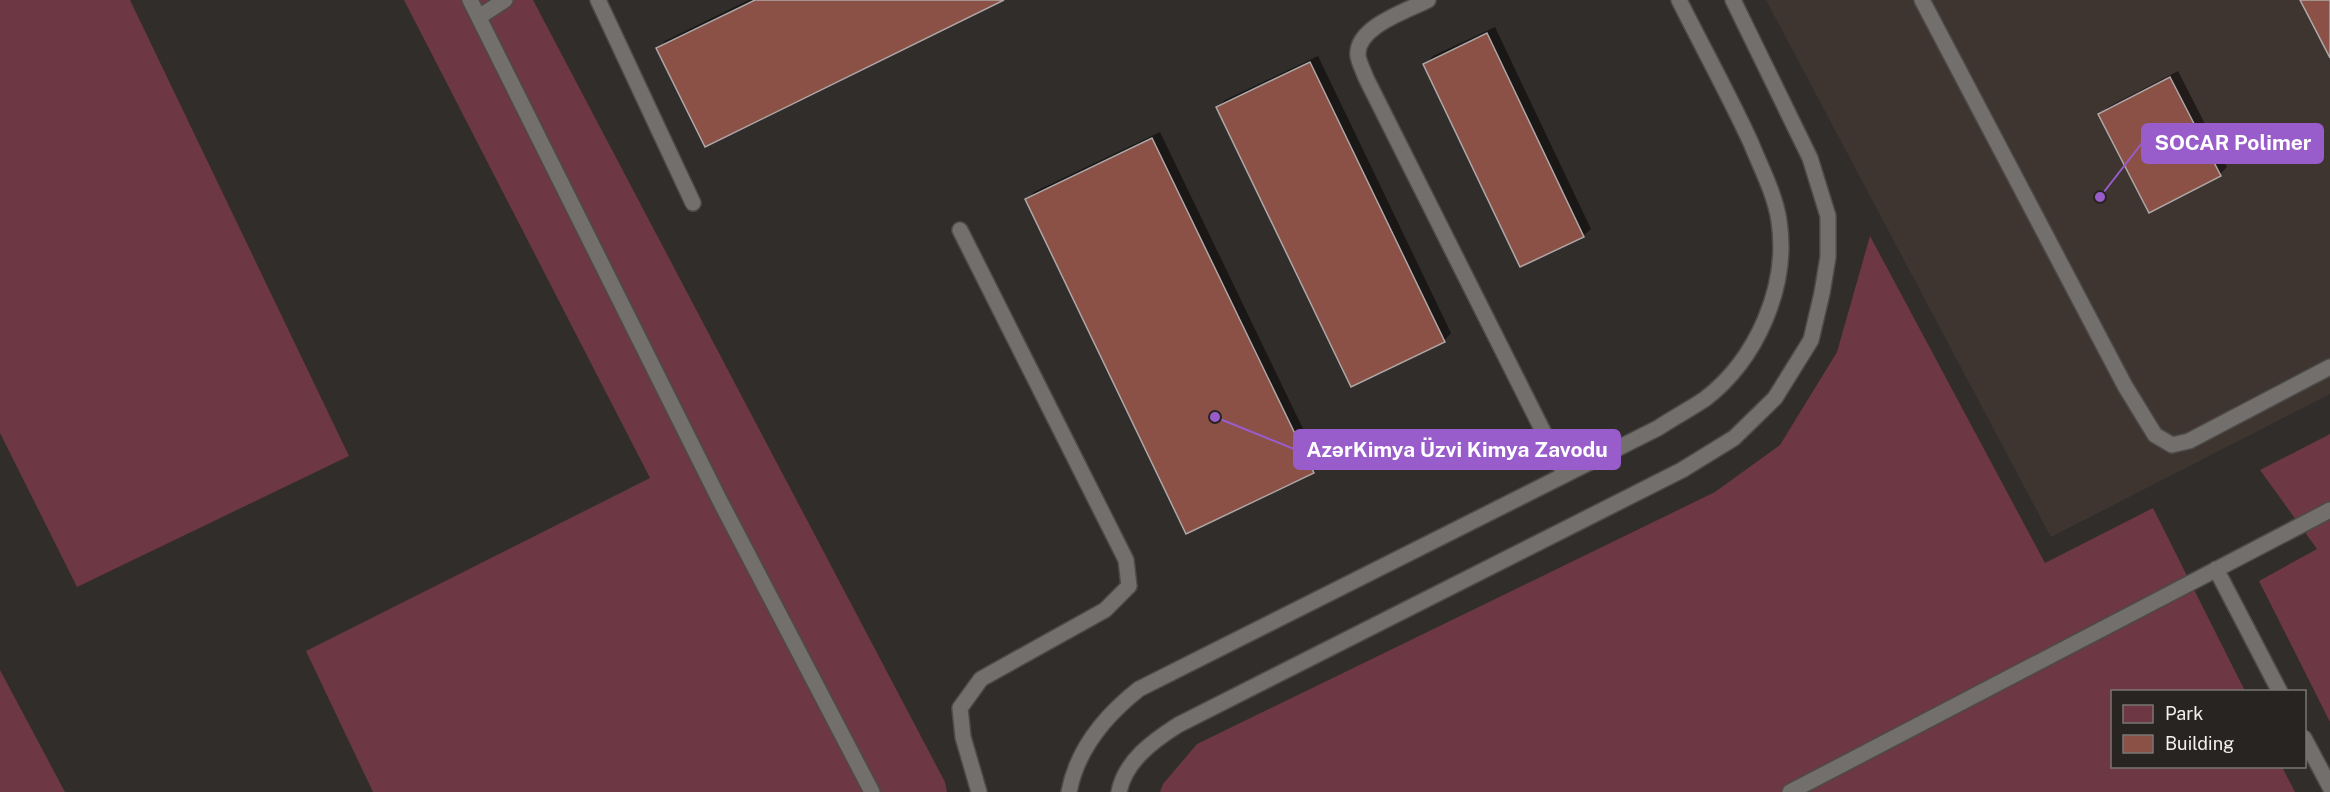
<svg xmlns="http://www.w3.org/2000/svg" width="2330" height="792" font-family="'Public Sans',sans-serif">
	<rect width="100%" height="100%" fill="#312d2b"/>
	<path fill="#3e3530" d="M1766,0h564v394l-279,143z"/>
	<path fill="#6d3743" d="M0,0h130l219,456 -272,131 -77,-154z
		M404,0h129l412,782 2,10h-574l-67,-141 344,-173z
		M1870,236l175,327 108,-55 92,183 -133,1v74l170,1 13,25h-1135l3,-8 34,-40 518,-252 65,-47 57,-93z
		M2330,434v288l-71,-141 58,-32 -57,-79z
		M0,670l65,122h-65z"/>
	<path fill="#0007" d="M749,0h252l-343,49 7,-8z
		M1495,27l96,202 -8,7 -158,-172 8,-8z
		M1318,56l133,277 -7,8 -226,-234 7,-7z
		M2178,71l49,96 -7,7 -120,-60 8,-7z
		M1160,132l160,332 -7,7 -286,-271 7,-8z"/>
	<path fill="#8c5146" stroke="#ada8a7" stroke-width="1.5" d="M755,0h249l-299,147 -49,-99z
		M2300,0h30v58z
		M1487,33l97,204 -64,30 -97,-203z
		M1310,62l135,280 -94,45 -135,-280z
		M2170,77l51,99 -72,37 -51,-99z
		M1152,138l162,335 -128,61 -161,-335z"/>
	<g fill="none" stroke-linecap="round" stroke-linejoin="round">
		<defs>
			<path id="service" d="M470,0l249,499 153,293
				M598,0l95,203
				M1428,0c-21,11 -73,27 -70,56 1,7 6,16 8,22l198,395
				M1922,0l203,386 30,49 17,10 17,-4 141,-74
				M479,17l26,-17
				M960,230l166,330 3,26 -24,24 -124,69 -21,29 3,29 16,55
				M2216,569l64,123
				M2304,738l26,49
				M1069,792c8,-43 37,-77 70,-103l519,-261c15,-10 32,-19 47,-29 52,-40 84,-113 74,-178 -4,-27 -18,-53 -28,-78 -22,-48 -48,-95 -72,-143
				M1119,792c6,-31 34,-51 59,-67l504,-255 52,-32 41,-40 36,-58 11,-47 6,-36v-41l-18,-58 -77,-158
				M1790,792l540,-282"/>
		</defs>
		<use href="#service" stroke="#4d4b49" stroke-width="18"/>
		<use href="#service" stroke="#736f6d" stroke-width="15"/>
	</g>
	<path fill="none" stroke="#995dcb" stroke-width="2" d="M2100 197L2142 143M1215 417L1294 449"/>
	<g fill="#995dcb" stroke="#272422" stroke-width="2">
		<circle cx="2100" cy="197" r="6"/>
		<circle cx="1215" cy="417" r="6"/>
	</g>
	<g fill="#995dcb" stroke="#995dcb" stroke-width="2">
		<rect x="2142" y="124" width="181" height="39" rx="6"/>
		<rect x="1294" y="430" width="326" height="39" rx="6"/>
	</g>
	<g font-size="21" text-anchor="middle" font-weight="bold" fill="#fff">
		<text x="2233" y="150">SOCAR Polimer</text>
		<text x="1457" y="457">AzərKimya Üzvi Kimya Zavodu</text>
	</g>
	<rect x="2111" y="690" width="195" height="78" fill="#272422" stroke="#797674" stroke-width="1.5"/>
	<rect x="2123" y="705" width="30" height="18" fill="#6d3743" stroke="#797674" stroke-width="1.5"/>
	<text x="2165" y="720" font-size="18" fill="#f3f1f0">Park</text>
	<rect x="2123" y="735" width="30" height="18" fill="#8c5146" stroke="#797674" stroke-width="1.5"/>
	<text x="2165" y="750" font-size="18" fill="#f3f1f0">Building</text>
</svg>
